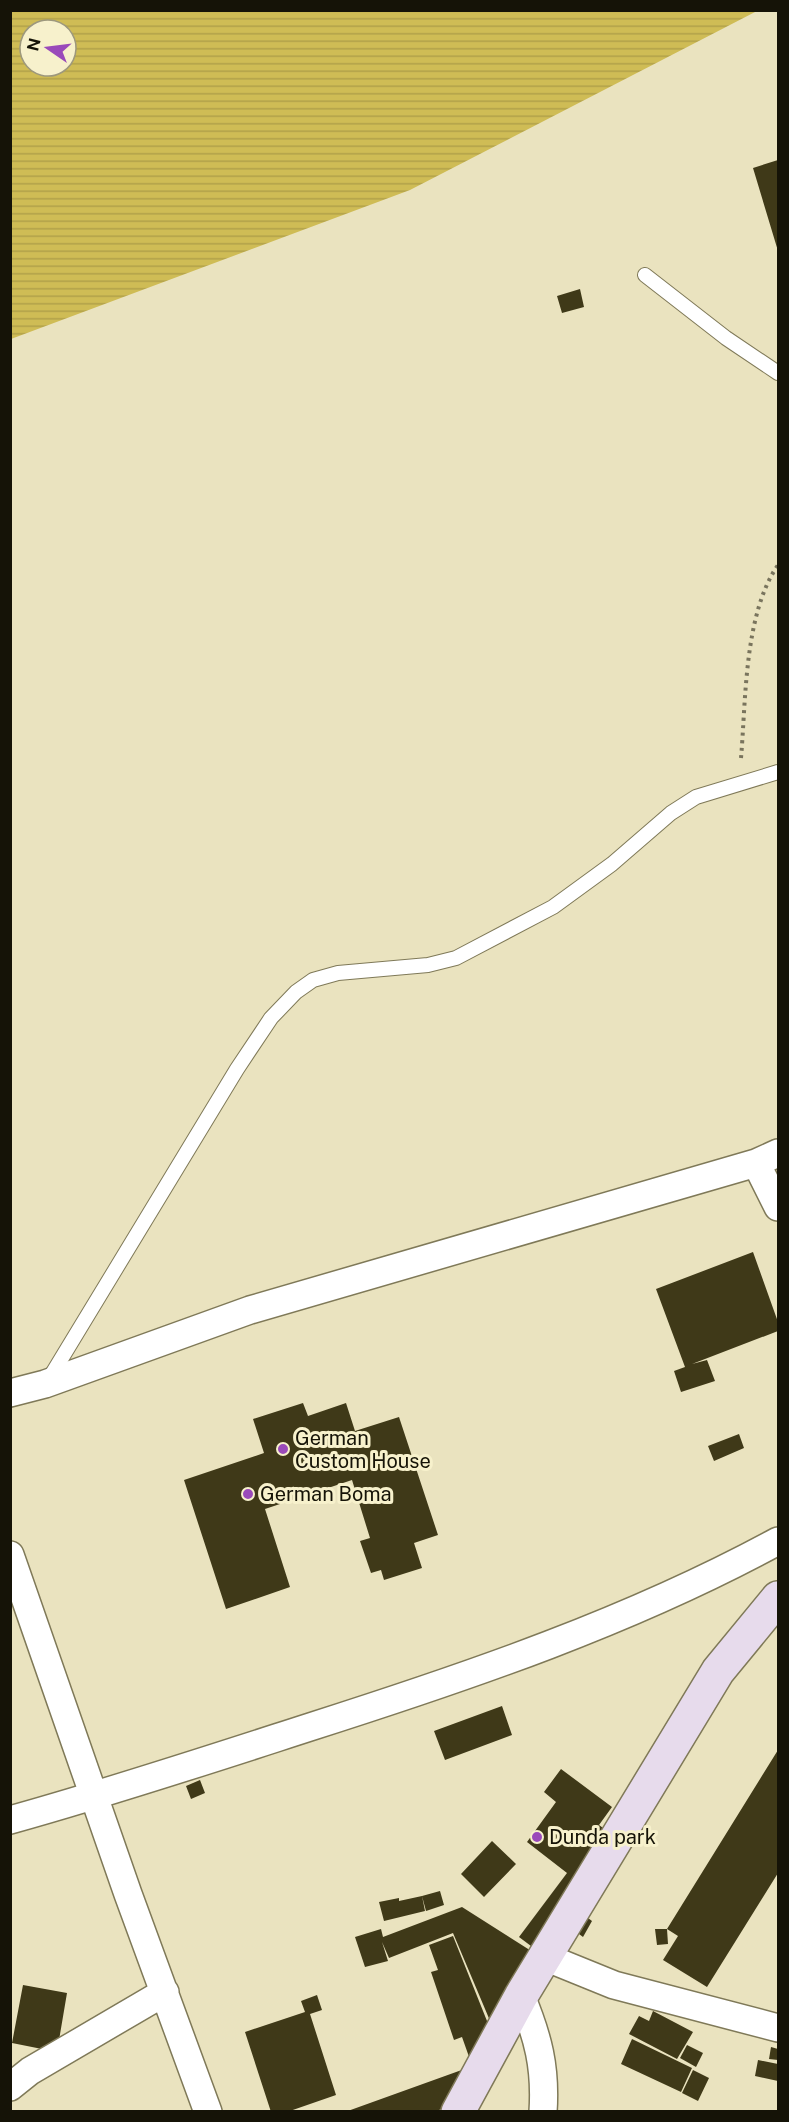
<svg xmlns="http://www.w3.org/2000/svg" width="789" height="2122" font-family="'Public Sans',sans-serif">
	<defs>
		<pattern id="water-rules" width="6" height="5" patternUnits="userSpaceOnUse" patternTransform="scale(1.5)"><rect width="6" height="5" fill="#cfbc55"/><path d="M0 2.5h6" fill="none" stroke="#b1a149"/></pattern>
	</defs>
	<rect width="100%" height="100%" fill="#eae3bf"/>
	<path fill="url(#water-rules)" fill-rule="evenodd" d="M11,10h746v1l-347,179 -399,149zM30,30h36v36h-36z"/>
	<path fill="#3f3918" d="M778,160v91l-25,-83z
		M580,289l4,18 -22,6 -5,-17z
		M753,1252l25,70v9l-86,33 15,-4 8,21 -34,11 -7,-21 11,-4 -29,-78z
		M303,1403l5,13 38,-13 9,28 44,-14 39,118 -24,8 8,25 -38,12 -3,-10 -10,3 -11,-32 10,-3 -18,-58 -87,29 25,78 -64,22 -42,-129 80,-27 -11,-34z
		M739,1434l5,14 -30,13 -6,-15z
		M502,1706l10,29 -67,25 -11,-29z
		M778,1750v123l-71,114 -44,-27 15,-24 -11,-7 1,15 -11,1 -2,-16h12z
		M561,1769l51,38 -13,18 31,23 -83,110 -28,-21 48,-64 -40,-31 29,-40 -12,-10z
		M200,1780l5,13 -14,6 -5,-13z
		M492,1841l24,23 -32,33 -23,-23z
		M440,1891l4,14 -18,6 -4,-15z
		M422,1896l3,15 -41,10 -5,-19 20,-4v3z
		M462,1907l85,54 -51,74 -43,-102 -64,25 -7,-16 6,19 -23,6 -10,-30 26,-8 2,8z
		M584,1915l8,6 -9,16 -8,-6z
		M453,1936l36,90 -16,42 -11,-31 -8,3 -23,-68 7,-2 -9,-25z
		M23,1985l44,8 -10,59 -45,-9z
		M317,1995l5,15 -12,4 26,81 -49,17h-16l-26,-80 60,-20 -4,-11z
		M653,2011l40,21 -16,27 -48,-25 10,-18 10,5z
		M632,2039l60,29 -11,24 -60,-28z
		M687,2045l16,8 -7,14 -16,-9z
		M771,2047l7,2v11l-9,-1z
		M758,2060l20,4v17l-23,-5z
		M470,2067l10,29 -47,16h-88z
		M693,2070l16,8 -11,23 -16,-8z"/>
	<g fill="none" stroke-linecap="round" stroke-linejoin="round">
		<defs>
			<path id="service" d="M645,275l81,63 52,35
				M49,1379l188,-310 34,-51 25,-26 17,-12 25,-7 90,-8 28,-7 97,-51 59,-43 59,-51 25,-16 82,-25"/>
			<path id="minor" d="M756,1163l22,44
				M10,1393l35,-9 205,-74 506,-147 22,-10
				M10,1555l118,339 80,218
				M10,1820c101,-28 201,-61 300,-93 160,-51 321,-106 468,-186
				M545,1957l69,28 164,43
				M521,1996c17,41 25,71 22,116
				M10,2087l20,-16 135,-79"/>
			<path id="secondary" d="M458,2112l63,-116 197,-325 60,-73"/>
		</defs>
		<use href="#service" stroke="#7f7958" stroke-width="16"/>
		<use href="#minor" stroke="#7f7958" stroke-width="30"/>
		<use href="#secondary" stroke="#7f7958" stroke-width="36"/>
		<path stroke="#79745d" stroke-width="4" stroke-dasharray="3 4.5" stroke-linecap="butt" d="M741,758c5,-58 3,-144 37,-193"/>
		<use href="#service" stroke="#fff" stroke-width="14"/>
		<use href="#minor" stroke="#fff" stroke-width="27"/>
		<use href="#secondary" stroke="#e7dbec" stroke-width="33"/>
	</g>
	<g fill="#9a4aba" stroke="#f7f1cc" stroke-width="2">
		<circle cx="283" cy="1449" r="6"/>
		<circle cx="248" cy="1494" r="6"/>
		<circle cx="537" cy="1837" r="6"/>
	</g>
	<g text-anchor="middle" stroke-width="6" stroke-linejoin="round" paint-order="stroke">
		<g font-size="20" fill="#151307" stroke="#f7f1cc" text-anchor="start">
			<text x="295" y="1445">German<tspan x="295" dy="23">Custom House</tspan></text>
			<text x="260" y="1501">German Boma</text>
			<text x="549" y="1844">Dunda park</text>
		</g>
	</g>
	<rect width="789" height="2122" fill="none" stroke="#151307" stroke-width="24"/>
	<g transform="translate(48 48) rotate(284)"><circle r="28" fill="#f7f1cc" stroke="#9d987d" stroke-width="1.5"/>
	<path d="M0-4.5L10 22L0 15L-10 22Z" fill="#9a4aba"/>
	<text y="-9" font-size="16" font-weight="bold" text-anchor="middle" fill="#151307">N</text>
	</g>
</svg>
